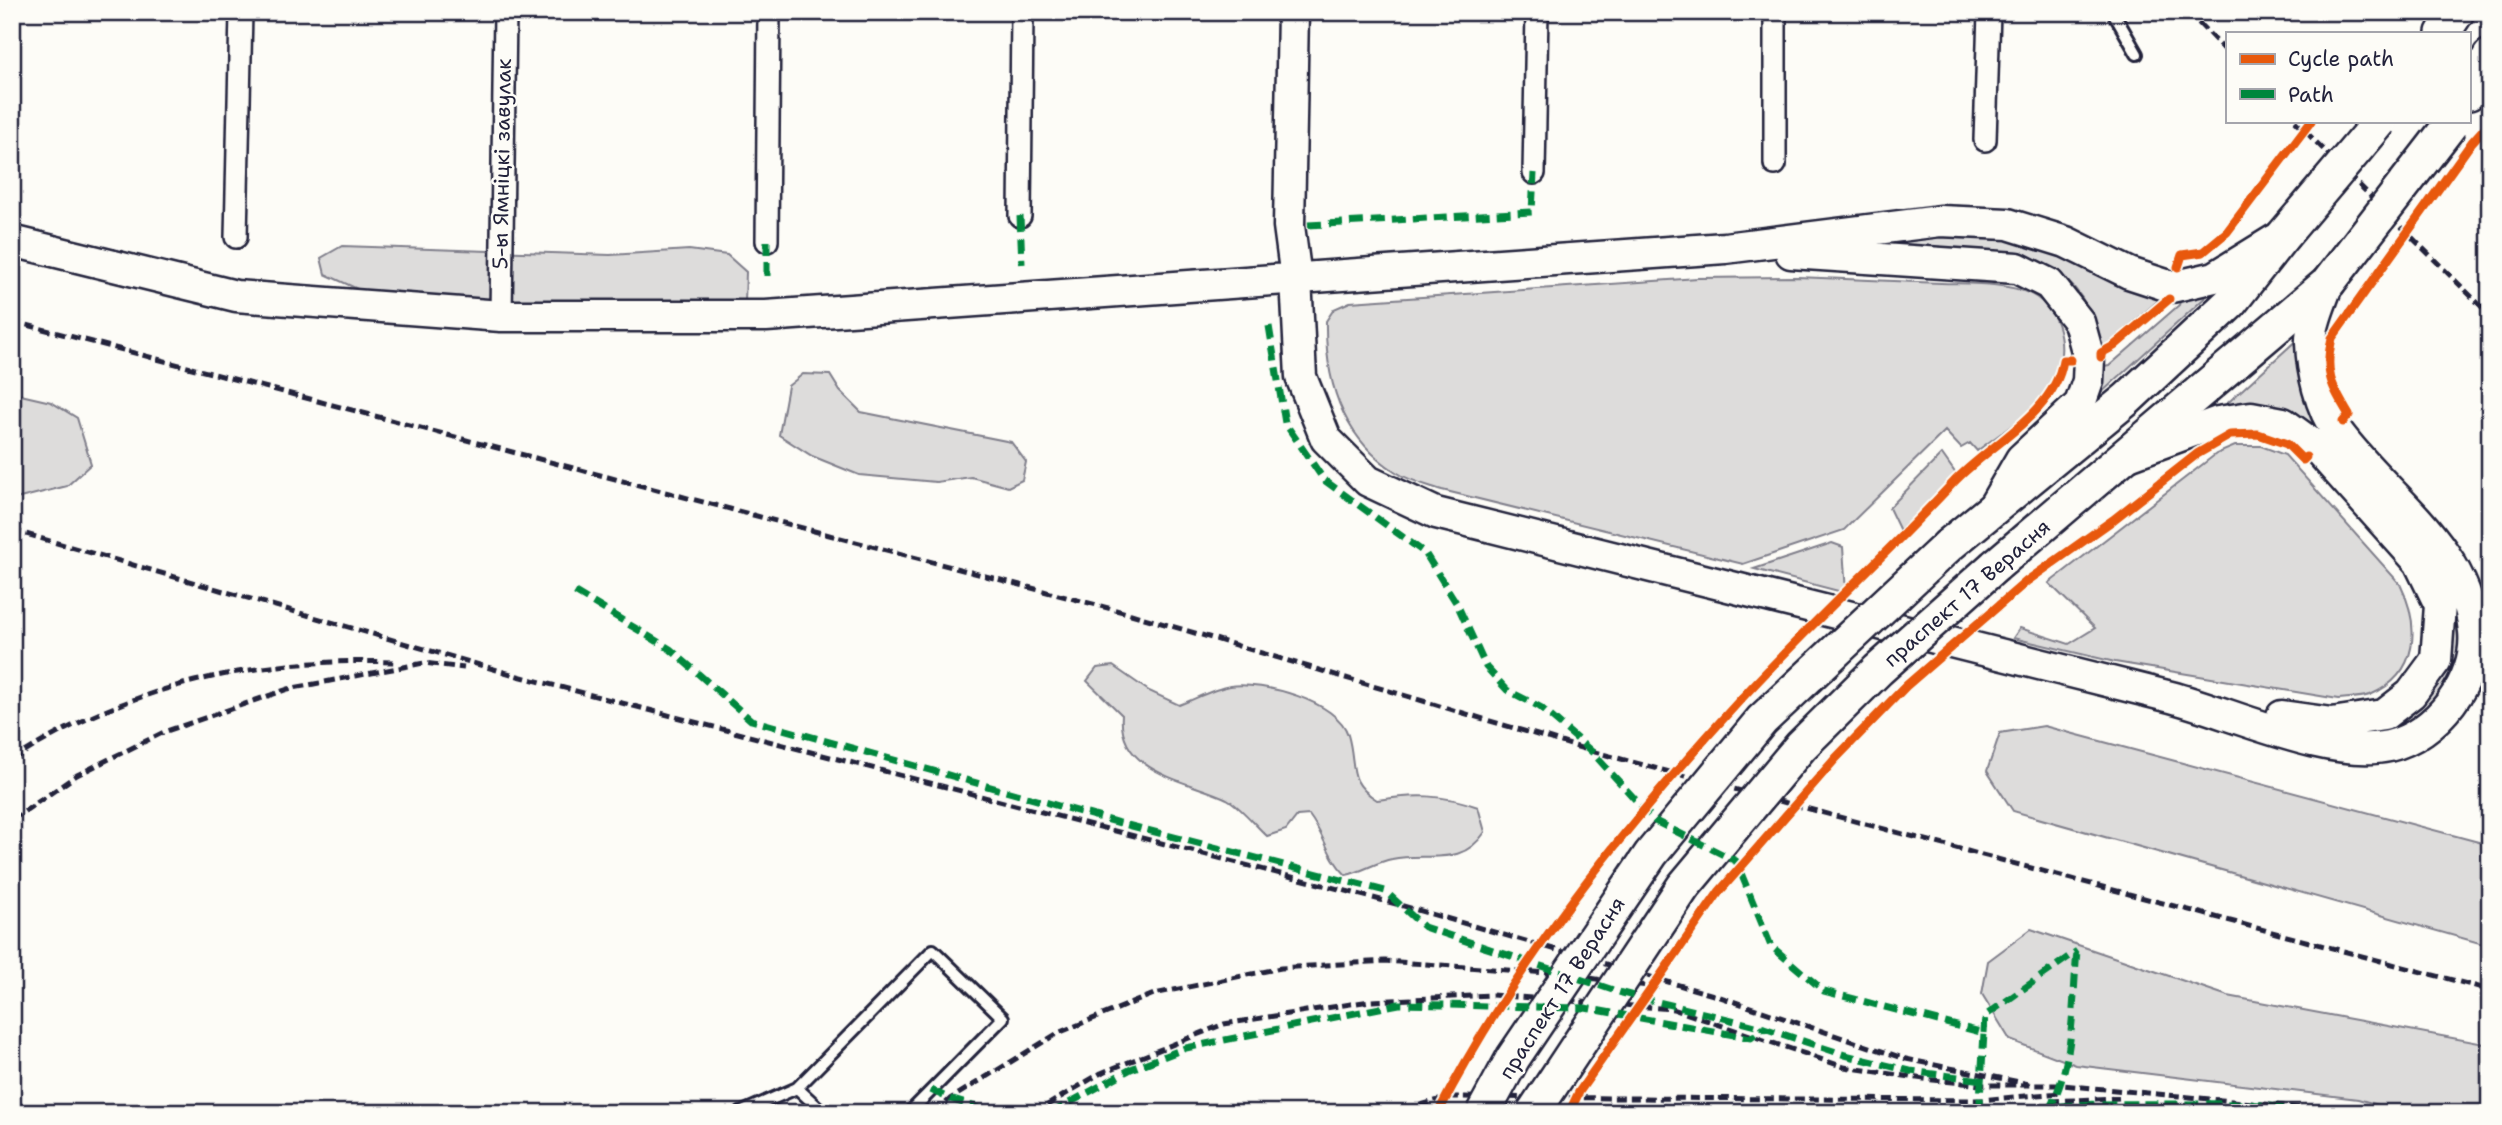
<svg xmlns="http://www.w3.org/2000/svg" width="2502" height="1125" font-family="'Shantell Sans',sans-serif">
	<rect width="100%" height="100%" fill="#fdfcf7"/>
	<filter id="ink" filterUnits="userSpaceOnUse"><feTurbulence type="fractalNoise" baseFrequency=".0143" numOctaves="2"/><feDisplacementMap in="SourceGraphic" scale="14" xChannelSelector="R" yChannelSelector="G"/><feConvolveMatrix kernelMatrix="1 2 1 2 8 2 1 2 1" color-interpolation-filters="sRGB"/></filter>
	<g filter="url(#ink)">
		<path fill="#dddcdb" stroke="#807f8b" stroke-width="2" d="M1973,232l67,12 122,53 -57,50 -8,2c-7,-91 -78,-94 -151,-97 -32,-2 -64,-3 -97,-4l85,-15z
			M342,246l268,9 79,-5 38,5 19,17 -1,31 -22,12 -359,-23 -39,-18 -4,-16z
			M1797,277c48,2 96,4 144,6 28,1 65,-1 90,11 34,17 38,65 19,94 -16,25 -50,45 -73,63l-7,-8 -9,5 -16,-17 -101,99 -101,34 -301,-74c-15,-5 -33,-9 -46,-18 -53,-34 -71,-90 -70,-151l8,-12 16,-7 348,-24z
			M2210,293l-111,102v-27l10,-2 70,-61 2,-6z
			M2300,337l4,56 19,39 -6,5 -96,-28z
			M803,374l27,1 10,16 21,21 150,30 15,20 -4,18 -14,7 -37,-10 -35,5 -77,-7 -47,-19 -33,-21 9,-49z
			M12,393l39,9 26,16 14,46 -24,22 -55,14z
			M2332,441l131,177 -6,55 -24,36 -42,27 -52,3 28,-7 80,-107z
			M2235,446h26l24,9 115,129c20,41 20,90 -30,111 -9,3 -23,3 -32,4l-223,-37 -102,-24 7,-10 49,16 26,-16 -46,-45 167,-129z
			M1942,454l14,20 -55,59 -12,-25z
			M1832,543l11,4 3,46 -92,-24z
			M1113,666l36,25 30,14c16,-6 34,-16 51,-19 32,-5 108,15 118,49 9,31 -2,46 29,65 37,-6 65,-6 101,7l7,25c-25,37 -56,19 -93,27 -16,3 -30,13 -46,16 -18,-17 -21,-39 -37,-60l-12,1 -11,14 -19,6c-12,-11 -26,-29 -40,-37 -40,-19 -110,-26 -105,-84l-35,-34 10,-13z
			M2044,726l446,119v101l-477,-135 -26,-40 13,-38z
			M2031,929l197,67 262,49v68h-84l-48,-14 -282,-34 -66,-25 -28,-46 6,-33z"/>
		<g fill="none" stroke-linecap="round" stroke-linejoin="round">
			<defs>
				<path id="lane" d="M2113,12l24,42
					M797,1088l27,25
					M740,1113l57,-25 136,-138 70,68 -94,95"/>
				<path id="street" d="M1775,12v152
					M1985,140l4,-128
					M1534,173l3,-161
					M1020,216l2,-204
					M236,237l5,-225
					M767,241l2,-229
					M501,316l4,-304"/>
				<path id="secondary" d="M1293,12l-4,214 7,52 5,99 25,62 42,42 68,32c245,61 490,123 735,184 61,16 158,62 218,49 47,-11 90,-66 85,-115 -9,-87 -90,-135 -137,-200 -17,-23 -25,-60 -26,-88 -1,-18 11,-42 17,-60
					M12,241l224,55 265,20h265l959,-68 215,-27 68,3 58,18 63,31 43,14 43,-10 60,-37
					M1791,253l226,15 32,16 30,38 10,36 -1,23 -8,23 -59,55 -26,45
					M2131,454l87,-32 33,-5 32,6 33,24 103,115 21,43 -4,55 -25,34 -27,21 -52,8 -50,-7"/>
				<path id="primary" d="M2443,33l14,-21
					M2469,93l21,-37
					M1949,545l178,-146 103,-96 52,-66
					M1995,566l333,-283"/>
			</defs>
			<use href="#lane" stroke="#22223b" stroke-width="16"/>
			<use href="#street" stroke="#22223b" stroke-width="26"/>
			<use href="#secondary" stroke="#22223b" stroke-width="35"/>
			<use href="#primary" stroke="#22223b" stroke-width="38"/>
			<use href="#lane" stroke="#fdfcf7" stroke-width="10"/>
			<use href="#street" stroke="#fdfcf7" stroke-width="21"/>
			<use href="#secondary" stroke="#fdfcf7" stroke-width="30"/>
			<use href="#primary" stroke="#fdfcf7" stroke-width="33"/>
			<path stroke="#22223b" stroke-width="5" stroke-dasharray="10 5" stroke-linecap="butt" d="M2188,12l39,40
				M2295,121l195,194
				M12,321l1119,293 460,137 899,239
				M12,530l506,146 882,229 317,91 189,63 123,25
				M12,760c119,-76 245,-103 384,-98
				M12,820l65,-45 87,-43 124,-43 136,-26 40,5
				M2050,1101l69,-3
				M935,1113l15,-14 108,-66 96,-39 127,-26 104,-7 175,13 102,14
				M1034,1113l67,-40 123,-49 146,-23 122,-6 181,14 171,58 80,12 57,6h81l297,28
				M1391,1113l59,-16 530,3 80,-7
				M1924,1113l42,-6"/>
			<defs>
				<path id="primary-bridge" d="M2282,237l98,-116
					M2328,283l123,-159
					M1483,1113l30,-55 138,-204 111,-134 187,-175
					M1533,1113l150,-226 118,-141 77,-76 117,-104"/>
			</defs>
			<use href="#primary-bridge" stroke="#22223b" stroke-width="38" stroke-linecap="butt"/>
			<use href="#primary-bridge" stroke="#fdfcf7" stroke-width="33"/>
			<path stroke="#00873e" stroke-width="7" stroke-dasharray="14 7" stroke-linecap="butt" d="M1020,216l2,48
				M1308,225l224,-13 2,-39
				M767,241v41
				M1269,326l16,97 39,57 101,73 32,51 29,63 21,23 33,17 51,44 64,70 81,40 35,85 53,45 160,42 -4,67 2,13
				M575,592l95,57 81,71 365,102 269,69 39,36 198,66 142,35 81,27 65,16 72,9
				M1984,1033l1,-17 92,-65
				M931,1090l19,9 45,14
				M2048,1111c27,-46 24,-107 29,-160
				M1051,1113l80,-44 55,-21 213,-44 186,4 166,30 13,-10
				M2018,1113c55,-12 110,-9 166,-9 38,0 82,-3 118,9"/>
			<defs>
				<path id="cycleway" d="M2178,267l4,-12 21,-3 24,-20 84,-111
					M2101,357v-4l13,-7 55,-47
					M2343,422l6,-7c-18,-30 -25,-42 -17,-77l140,-196 18,-20
					M1438,1113c79,-153 188,-288 303,-414 68,-74 143,-142 212,-216 35,-38 102,-69 110,-123h8
					M1569,1113l10,-21 140,-200 117,-134 70,-72 121,-105 86,-61 84,-66 33,-19 28,-1 29,10 16,16 3,-3"/>
			</defs>
			<use href="#cycleway" stroke="#fdfcf7" stroke-width="13"/>
			<use href="#cycleway" stroke="#e8590c" stroke-width="9"/>
		</g>
	</g>
	<g text-anchor="middle" stroke-width="5" stroke-linejoin="round" paint-order="stroke">
		<g font-size="21" fill="#22223b" stroke="#fdfcf7">
			<text transform="translate(502 164) rotate(-89)" y="7">5-ы Ямніцкі завулак</text>
			<text transform="translate(1967 593) rotate(-41)" y="7">праспект 17 Верасня</text>
			<text transform="translate(1562 988) rotate(-57)" y="7">праспект 17 Верасня</text>
		</g>
	</g>
	<rect width="2502" height="1125" fill="none" stroke="#fdfcf7" stroke-width="42"/>
	<rect x="21" y="21" width="2460" height="1083" fill="none" stroke="#22223b" stroke-width="2.5" filter="url(#ink)"/>
	<rect x="2226" y="32" width="245" height="91" fill="#fdfcf7" stroke="#a5a5ac" stroke-width="2"/>
	<rect x="2240" y="54" width="35" height="10" fill="#e8590c" stroke="#a5a5ac" stroke-width="2"/>
	<text x="2288" y="66" font-size="21" fill="#22223b">Cycle path</text>
	<rect x="2240" y="89" width="35" height="10" fill="#00873e" stroke="#a5a5ac" stroke-width="2"/>
	<text x="2288" y="102" font-size="21" fill="#22223b">Path</text>
</svg>
